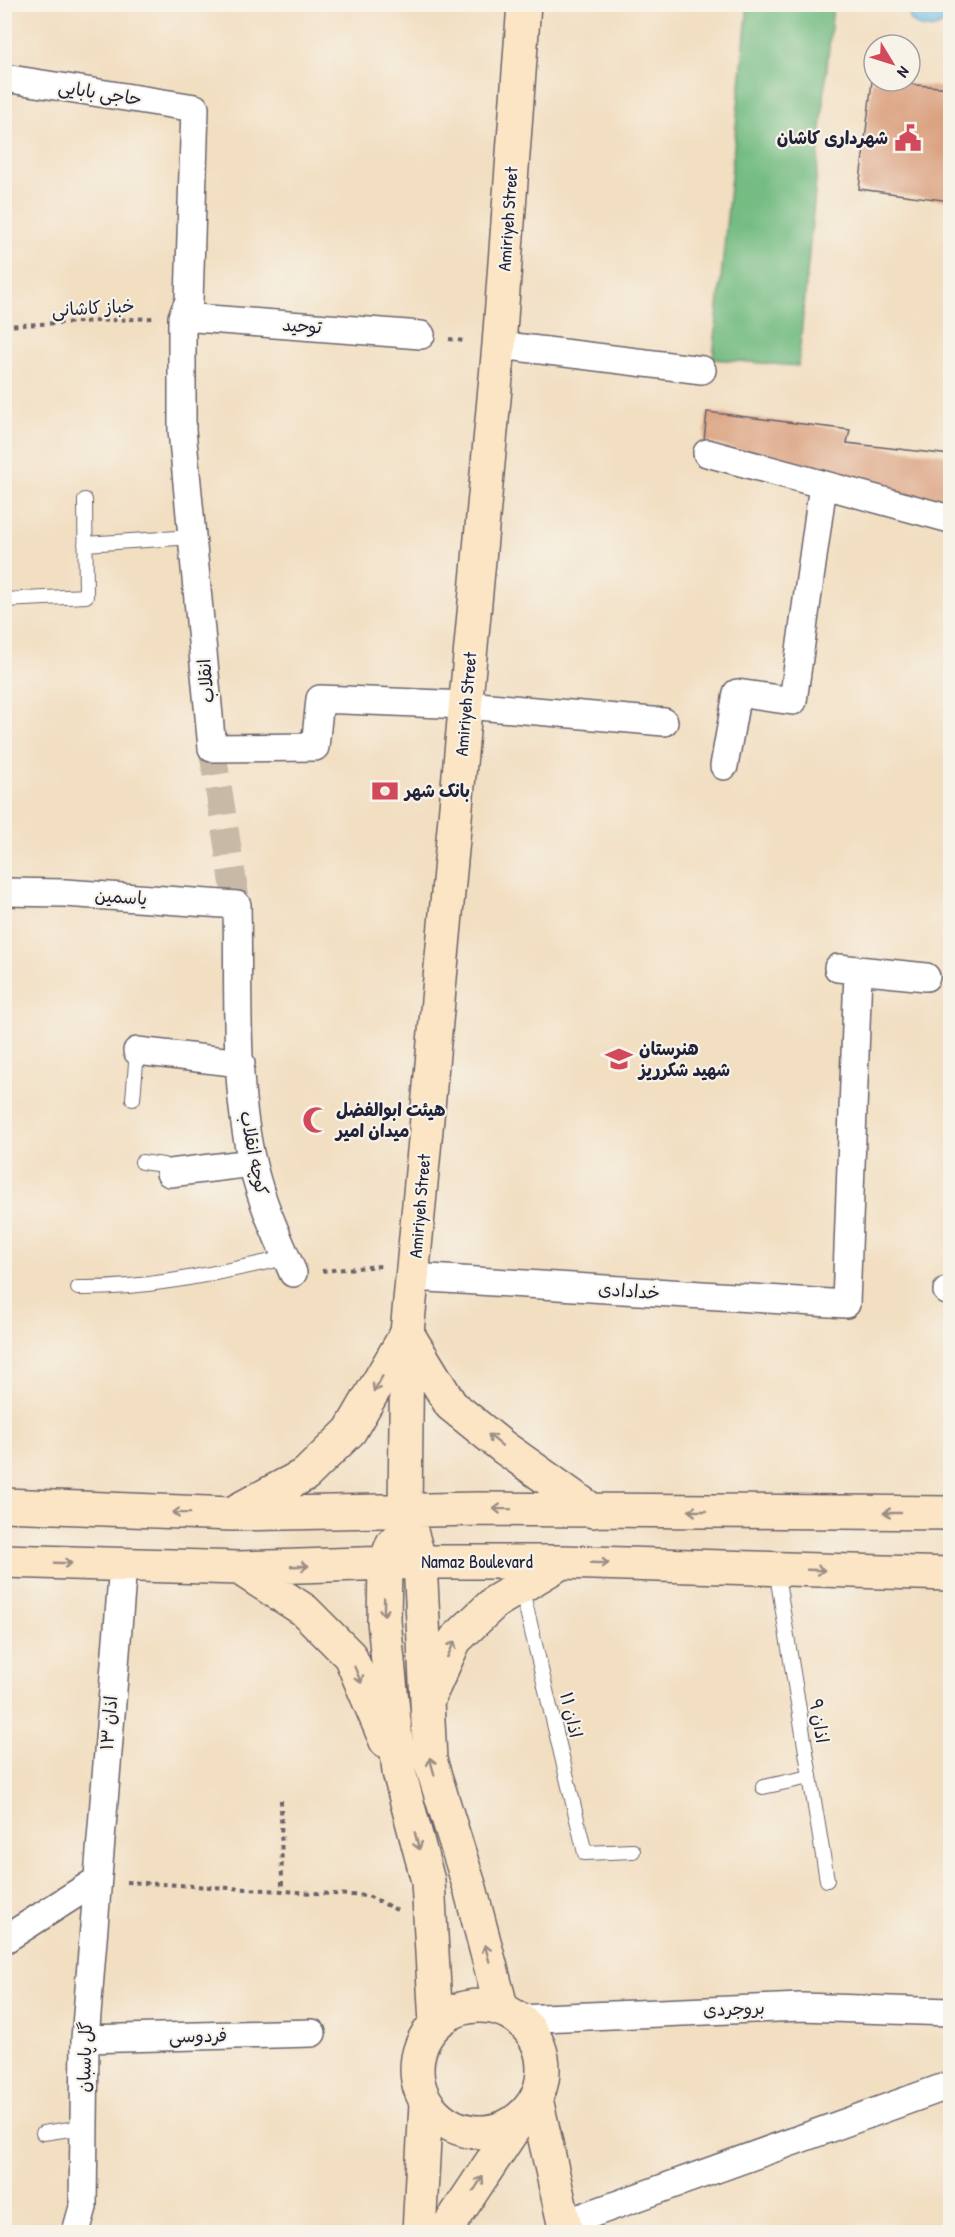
<svg xmlns="http://www.w3.org/2000/svg" width="955" height="2237" font-family="'Patrick Hand','Playpen Sans Arabic',sans-serif">
	<rect width="100%" height="100%" fill="#f7f3e8"/>
	<filter id="ink" filterUnits="userSpaceOnUse"><feTurbulence type="fractalNoise" baseFrequency=".0167" numOctaves="2"/><feDisplacementMap in="SourceGraphic" scale="12" xChannelSelector="R" yChannelSelector="G"/><feConvolveMatrix kernelMatrix="1 2 1 2 8 2 1 2 1" color-interpolation-filters="sRGB"/></filter>
	<filter id="wash" filterUnits="userSpaceOnUse"><feTurbulence type="fractalNoise" baseFrequency=".008" numOctaves="4" result="noise"/><feDisplacementMap in="SourceGraphic" scale="24" xChannelSelector="R" yChannelSelector="G"/><feGaussianBlur stdDeviation="1.35" result="paint"/><feColorMatrix in="noise" values="0 0 0 0 0 0 0 0 0 0 0 0 0 0 0 0 0 1.4 0 .05"/><feComposite in="paint" operator="in"/></filter>
	<g filter="url(#wash)">
		<rect width="100%" height="100%" fill="#f2dec1"/>
		<path fill="#74bc83" stroke="#4b6f5f" stroke-width="1.5" d="M748,5h85l-35,361 -85,-7z"/>
		<path fill="#6abce6" stroke="#466f90" stroke-width="1.5" d="M905,5h45v11c-10,15 -24,16 -38,6z"/>
		<g id="blocks">
			<path fill="#dba281" d="M872,81l78,7v113l-91,-12z
				M707,412l143,18 -3,13 103,12v54l-246,-68z"/>
		</g>
	</g>
	<g filter="url(#ink)">
		<use href="#blocks" fill-opacity="0" stroke="#6b646a" stroke-width="1.5"/>
		<g fill="none" stroke-linecap="round" stroke-linejoin="round">
			<path stroke="#c8b8a6" stroke-width="27" stroke-dasharray="27 14" stroke-linecap="butt" d="M212,748l25,157"/>
			<defs>
				<path id="lane" d="M85,544l108,-7
					M4,600l82,-4 -1,-96
					M133,1099l4,-48
					M142,1162l21,3 7,8
					M78,1288c71,1 139,-15 208,-30
					M776,1569l51,311
					M521,1586l64,267 48,-2
					M763,1787l47,-10
					M43,2133l41,-6"/>
				<path id="street" d="M4,78l191,30 -6,193 -7,16v113l30,318 103,-1 5,-48 146,6 198,17
					M182,317l239,18
					M499,345l203,25
					M707,453l243,66
					M724,766l13,-73 56,8 30,-216
					M4,892l61,1 172,12c2,85 -4,179 16,261 9,38 25,72 40,107
					M838,968l88,9
					M137,1051l104,12
					M170,1173l82,-10
					M413,1277l433,27 12,-333
					M947,1291h3
					M4,1940l92,-59
					M518,2019l283,-12 149,5
					M85,2039l227,-6
					M563,2224l387,-139
					M76,2232l7,-25 2,-168 38,-474"/>
				<path id="secondary" d="M4,1505l228,9 245,-5 473,4
					M238,1510l68,-36 44,-43 57,-98 44,72 52,42 90,64
					M393,1543l-8,20 -1,58 15,151 29,109 8,143
					M4,1561l235,7 181,-6h142l388,12
					M239,1568l65,42 46,46 36,85
					M429,1697l26,-57 40,-38 67,-40
					M417 2069a63 63 0 1 1 126 0a63 63 0 1 1-126 0Z
					M502,2010l-32,-122 -40,-128 -10,-198 -15,-51 2,-178 92,-988 25,-341
					M536,2099l30,133
					M419,2232l7,-129
					M445,2232l77,-116"/>
			</defs>
			<use href="#lane" stroke="#6b646a" stroke-width="16"/>
			<use href="#street" stroke="#6b646a" stroke-width="30"/>
			<use href="#secondary" stroke="#6b646a" stroke-width="36"/>
			<path stroke="#6b646a" stroke-width="4" stroke-dasharray="4.5 4.5" stroke-linecap="butt" d="M4,326l150,-8
				M449,339l16,2
				M322,1271l59,-5
				M281,1800l1,91
				M126,1882l242,14 29,14"/>
			<use href="#lane" stroke="#fff" stroke-width="14"/>
			<use href="#street" stroke="#fff" stroke-width="27"/>
			<use href="#secondary" stroke="#fce5c4" stroke-width="33"/>
		</g>
		<defs><path id="oneway-shaft" d="M-6 0H5M1.5-3L5.5 0L1.5 3" fill="none" stroke-width="1.6" stroke-linecap="round" stroke-linejoin="round" transform="scale(1.5)"/></defs>
		<g stroke="#9a8d86">
			<use href="#oneway-shaft" transform="translate(378 1384) rotate(120)"/>
			<use href="#oneway-shaft" transform="translate(495 1440) rotate(-141)"/>
			<use href="#oneway-shaft" transform="translate(502 1509) rotate(-179)"/>
			<use href="#oneway-shaft" transform="translate(697 1511) rotate(-180)"/>
			<use href="#oneway-shaft" transform="translate(181 1513) rotate(-179)"/>
			<use href="#oneway-shaft" transform="translate(892 1513) rotate(-180)"/>
			<use href="#oneway-shaft" transform="translate(63 1563) rotate(2)"/>
			<use href="#oneway-shaft" transform="translate(600 1563) rotate(2)"/>
			<use href="#oneway-shaft" transform="translate(300 1566) rotate(-2)"/>
			<use href="#oneway-shaft" transform="translate(816 1570) rotate(2)"/>
			<use href="#oneway-shaft" transform="translate(384 1607) rotate(91)"/>
			<use href="#oneway-shaft" transform="translate(451 1649) rotate(-65)"/>
			<use href="#oneway-shaft" transform="translate(358 1675) rotate(67)"/>
			<use href="#oneway-shaft" transform="translate(432 1766) rotate(-105)"/>
			<use href="#oneway-shaft" transform="translate(417 1841) rotate(75)"/>
			<use href="#oneway-shaft" transform="translate(487 1953) rotate(-105)"/>
			<use href="#oneway-shaft" transform="translate(478 2184) rotate(-57)"/>
		</g>
	</g>
	<defs>
		<symbol id="civic-bare" viewBox="-9 -9 18 18"><path d="M-.6-6.5H3V-4.5H.6V-3L4-1V1h2V6H-6V1h2V-1L-.6-3ZM-1.2 2.5V6h2.4V2.5Z" fill="#d1495b" stroke="#f7f3e8" stroke-width="2.5" paint-order="stroke"/></symbol>
		<symbol id="bank-bare" viewBox="-9 -9 18 18"><path d="M-6-4H6V4H-6ZM0-2.3a2.3 2.3 0 1 0 0 4.6a2.3 2.3 0 1 0 0-4.6Z" fill="#d1495b" stroke="#f7f3e8" stroke-width="2.5" paint-order="stroke"/></symbol>
		<symbol id="school-bare" viewBox="-9 -9 18 18"><path d="M0-5L7-2L0 1L-7-2ZM-4 1L0 2.5L4 1V4Q0 6-4 4Z" fill="#d1495b" stroke="#f7f3e8" stroke-width="2.5" paint-order="stroke"/></symbol>
		<symbol id="mosque-bare" viewBox="-9 -9 18 18"><path d="M3.5-4.9A6 6 0 1 0 3.5 4.9A5 5 0 1 1 3.5-4.9Z" fill="#d1495b" stroke="#f7f3e8" stroke-width="2.5" paint-order="stroke"/></symbol>
	</defs>
	<g fill-rule="evenodd">
		<use href="#civic-bare" x="889" y="119" width="38" height="38"/>
		<use href="#bank-bare" x="366" y="772" width="38" height="38"/>
		<use href="#school-bare" x="600" y="1040" width="38" height="38"/>
		<use href="#mosque-bare" x="297" y="1101" width="38" height="38"/>
	</g>
	<g text-anchor="middle" stroke-width="4.5" stroke-linejoin="round" paint-order="stroke">
		<g font-size="18" fill="#22223b" stroke="#f7f3e8">
			<text transform="translate(100 93) rotate(9)" y="6">حاجی بابایی</text>
			<text transform="translate(508 219) rotate(-86)" y="6">Amiriyeh Street</text>
			<text transform="translate(93 308) rotate(-3)" y="6">خباز کاشانی</text>
			<text transform="translate(302 326) rotate(4)" y="6">توحید</text>
			<text transform="translate(206 681) rotate(-95)" y="6">انقلاب</text>
			<text transform="translate(466 704) rotate(-85)" y="6">Amiriyeh Street</text>
			<text transform="translate(121 897) rotate(4)" y="6">یاسمین</text>
			<text transform="translate(254 1153) rotate(79)" y="6">کوچه انقلاب</text>
			<text transform="translate(420 1206) rotate(-85)" y="6">Amiriyeh Street</text>
			<text transform="translate(629 1291) rotate(4)" y="6">خدادادی</text>
			<text x="477" y="1568">Namaz Boulevard</text>
			<text transform="translate(571 1715) rotate(77)" y="6">اذان ۱۱</text>
			<text transform="translate(819 1721) rotate(81)" y="6">اذان ۹</text>
			<text transform="translate(109 1723) rotate(-85)" y="6">اذان ۱۳</text>
			<text transform="translate(734 2009) rotate(-2)" y="6">بروجردی</text>
			<text transform="translate(198 2036) rotate(-1)" y="6">فردوسی</text>
			<text transform="translate(85 2057) rotate(-88)" y="6">گل پاسبان</text>
		</g>
		<g font-size="18" font-weight="bold" fill="#22223b" stroke="#f7f3e8" text-anchor="start">
			<text x="888" y="144" text-anchor="end">شهرداری کاشان</text>
			<text x="405" y="797">بانک شهر</text>
			<text x="639" y="1055">هنرستان<tspan x="639" dy="21">شهید شکرریز</tspan></text>
			<text x="336" y="1116">هیئت ابوالفضل<tspan x="336" dy="21">میدان امیر</tspan></text>
		</g>
	</g>
	<rect width="955" height="2237" fill="none" stroke="#f7f3e8" stroke-width="24"/>
	<g transform="translate(892 63) rotate(128)"><circle r="28" fill="#f7f3e8" stroke="#a29fa3" stroke-width="1.5"/>
	<path d="M0-4.5L10 22L0 15L-10 22Z" fill="#d1495b"/>
	<text y="-9" font-size="16" font-weight="bold" text-anchor="middle" fill="#22223b">N</text>
	</g>
</svg>
